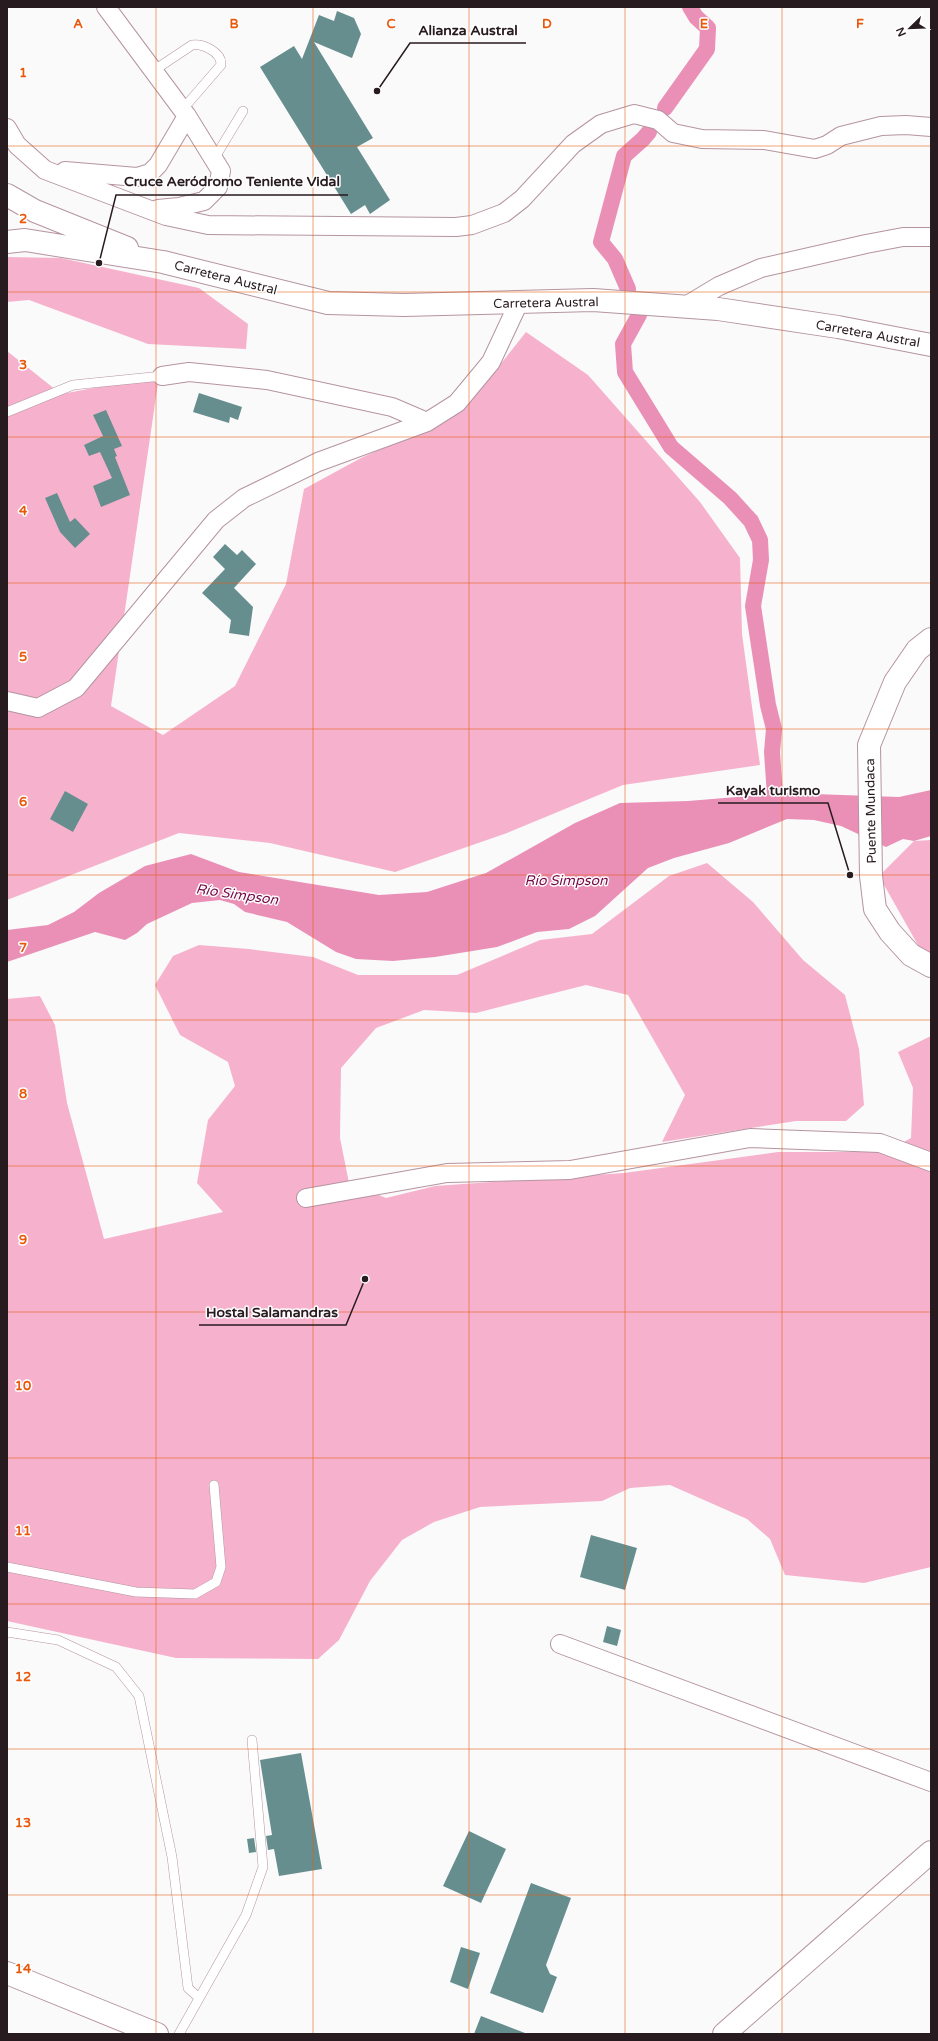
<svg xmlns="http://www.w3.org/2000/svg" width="938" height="2041" font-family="'Varela Round',sans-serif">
	<rect width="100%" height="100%" fill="#fafafa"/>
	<path fill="#f6b2cd" d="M7,257l54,1 138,30 49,36 -2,25 -98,-5 -119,-44 -22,2z
		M526,332l62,43 112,127 40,56 2,76 18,131 -137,20 -116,48 -112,39 -125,-29 -91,-10 -172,67v-549l54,43 98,-18 -48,330 52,29 72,-49 51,-102 18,-95 57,-31 75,-34 40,-29z
		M931,840v117l-8,-3 -44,-78 35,-35z
		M707,863l46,39 50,58 42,35 14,54 5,56 -18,16h-50l-134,21 23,-47 -57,-100 -42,-10 -110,28 -52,-3 -48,18 -35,40 -1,70 9,45 37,15 49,-12 189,-13 154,-21h108l25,-14 2,-50 -15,-36 33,-16v531l-67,16 -79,-8 -15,-36 -23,-20 -77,-34 -40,3 -28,13 -122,6 -46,15 -32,18 -32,41 -31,59 -21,19 -142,-1 -169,-37v-622l33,-3 15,29 12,78 37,136 119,-27 -26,-29 11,-63 27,-34 -7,-24 -48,-27 -25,-50 18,-29 26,-11 50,4 64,8 45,18h99l83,-35 52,-6 77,-58z"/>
	<path fill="#ea90b7" d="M931,790v46l-17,5 -11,-2 -17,8 -45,-21 -27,-6 -27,-1 -58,24 -55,15 -26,10 -53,48 -26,13 -32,3 -40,15 -62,10 -42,4 -37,-2 -20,-7 -49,-30 -42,-10 -11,-8 -14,-4 -28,3 -45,21 -10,9 -12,7 -30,-8 -88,30v-32l41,-5 26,-13 25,-19 46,-27 46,-12 48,18 140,23 48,-3 59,-19 89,-50 45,-20 68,-2 98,-8 113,4z"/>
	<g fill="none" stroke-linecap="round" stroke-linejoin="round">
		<path stroke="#ea90b7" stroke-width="16" d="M665,108l42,-59 1,-21 -12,-11 -6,-10
			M628,289l-13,-30 -14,-17 23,-86 19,-17 6,-7
			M639,315l-16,29 2,28 46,75 59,51 21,23 9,19 1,20 -8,46 15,99 6,24 -2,23 4,59"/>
	</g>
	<path fill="#678e8f" d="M337,11l17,7 7,16 -9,24 -38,-16 59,96 -16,9 33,53 -20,14 -5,-9 -14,9 -91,-147 34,-21 8,13 17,-44 15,6z
		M199,393l43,14 -4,13 -8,-3 -1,6 -36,-11z
		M106,410l16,36 -8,3 3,7 -2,1 15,38 -29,12 -8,-21 19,-8 -12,-26 -11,4 -5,-11 19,-9 -10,-21z
		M57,493l13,29 5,-4 15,16 -15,14 -15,-16 -15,-34z
		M225,544l12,11 5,-5 14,14 -22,24 19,19 -4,29 -20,-3 2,-13 -29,-27 23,-24 -12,-12z
		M65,791l23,13 -15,28 -23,-13z
		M591,1535l46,13 -12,42 -45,-13z
		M607,1626l14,4 -4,16 -14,-4z
		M301,1753l21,116 -43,7 -5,-27 -6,1 -2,-14 6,-1 -12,-75z
		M469,1831l37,18 -25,54 -38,-17z
		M254,1838l2,14 -7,1 -2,-14z
		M531,1883l40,15 -25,67 4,9 7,3 -14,36 -53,-20z
		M461,1947l19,6 -12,36 -18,-7z
		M481,2016l44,17v1h-51z"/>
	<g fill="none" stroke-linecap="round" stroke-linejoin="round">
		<defs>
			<path id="service" d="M153,71l39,-26c10,-2 30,7 29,20l-39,45
				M214,159l29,-48
				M7,412l66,-27 89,-9
				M7,1567l129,25 59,2 21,-12 5,-15 -7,-82
				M7,1632l51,8 58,27 23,29 33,161 16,131 11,10
				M179,2034l67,-119 17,-48 -11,-127"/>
			<path id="minor" d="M106,7l81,109 34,55 -3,16 -14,14 -25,6 -21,2
				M7,128l10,17 28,25 121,46 42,9 248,2 16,-2 32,-12 18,-14 51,-55 28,-20 33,-10 24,6 15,13 29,6 62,1 51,9 12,-4 14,-9 40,-10 25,-1 25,2
				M65,171l72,6 13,-4 8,-8 29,-49
				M684,307l35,-21 42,-18 105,-24 37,-7h28
				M162,376l27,-4 78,8 125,27 35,15
				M7,701l31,7 38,-20 140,-168 28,-22 74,-36 109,-40 30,-19 34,-41 28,-60
				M306,1198l141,-25 123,-3 180,-32 130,5 51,19
				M560,1644l371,138"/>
			<path id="tertiary" d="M931,639l-14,11 -22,32 -26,63 2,131 4,33 15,23 21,23 20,11
				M7,1973l150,61
				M724,2034l207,-182"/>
			<path id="trunk" d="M7,195l28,16 92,37
				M7,242l18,-2 138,22 165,41 76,2 189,-5 125,9 120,18 93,18"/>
		</defs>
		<use href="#service" stroke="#b594a1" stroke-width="10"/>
		<use href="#minor" stroke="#b594a1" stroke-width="20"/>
		<use href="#tertiary" stroke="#b594a1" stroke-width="24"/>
		<use href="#trunk" stroke="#b594a1" stroke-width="24"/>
		<use href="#service" stroke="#fff" stroke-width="9"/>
		<use href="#minor" stroke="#fff" stroke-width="18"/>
		<use href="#tertiary" stroke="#fff" stroke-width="22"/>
		<use href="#trunk" stroke="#fff" stroke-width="22"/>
	</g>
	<path fill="none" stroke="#e8590c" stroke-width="1" stroke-opacity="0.55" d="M156,7v2027M313,7v2027M469,7v2027M625,7v2027M782,7v2027M7,146h924M7,292h924M7,437h924M7,583h924M7,729h924M7,875h924M7,1020h924M7,1166h924M7,1312h924M7,1458h924M7,1604h924M7,1749h924M7,1895h924"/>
	<g text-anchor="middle" stroke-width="3" stroke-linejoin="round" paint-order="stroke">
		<g font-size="13" fill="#281b20" stroke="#fff">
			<text transform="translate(226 277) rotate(14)" y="5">Carretera Austral</text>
			<text transform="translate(546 302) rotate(-1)" y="5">Carretera Austral</text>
			<text transform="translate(868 333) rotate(10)" y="5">Carretera Austral</text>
			<text transform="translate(870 811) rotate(-91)" y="5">Puente Mundaca</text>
		</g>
		<g font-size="14" font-style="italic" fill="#770a48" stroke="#fff">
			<text x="566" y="885">Río Simpson</text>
			<text transform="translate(237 894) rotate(8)" y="5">Río Simpson</text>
		</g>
	</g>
	<g font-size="13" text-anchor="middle" font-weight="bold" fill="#e8590c" stroke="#fff" stroke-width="3" stroke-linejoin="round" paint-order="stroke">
		<text x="78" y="28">A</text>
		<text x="234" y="28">B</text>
		<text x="391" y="28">C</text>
		<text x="547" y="28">D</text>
		<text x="704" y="28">E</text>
		<text x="860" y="28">F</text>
		<text x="23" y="77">1</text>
		<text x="23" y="223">2</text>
		<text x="23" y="369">3</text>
		<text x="23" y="515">4</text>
		<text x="23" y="661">5</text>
		<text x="23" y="806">6</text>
		<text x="23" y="952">7</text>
		<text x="23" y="1098">8</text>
		<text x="23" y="1244">9</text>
		<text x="23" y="1390">10</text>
		<text x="23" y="1535">11</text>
		<text x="23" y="1681">12</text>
		<text x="23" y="1827">13</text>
		<text x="23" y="1973">14</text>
	</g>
	<path fill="none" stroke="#281b20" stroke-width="1.5" d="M377 91L410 43H526M99 263L116 195H348M850 875L828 803H718M365 1279L346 1325H199"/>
	<g fill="#281b20" stroke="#fff" stroke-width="1.5">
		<circle cx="377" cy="91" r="4"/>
		<circle cx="99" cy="263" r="4"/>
		<circle cx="850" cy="875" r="4"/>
		<circle cx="365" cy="1279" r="4"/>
	</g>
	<g font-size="14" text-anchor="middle" font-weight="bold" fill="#281b20" stroke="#fff" stroke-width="3" stroke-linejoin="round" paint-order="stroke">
		<text x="468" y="35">Alianza Austral</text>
		<text x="232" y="186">Cruce Aeródromo Teniente Vidal</text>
		<text x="773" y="795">Kayak turismo</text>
		<text x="272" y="1317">Hostal Salamandras</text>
	</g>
	<rect width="938" height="2041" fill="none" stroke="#281b20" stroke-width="16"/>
	<g transform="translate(910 28) rotate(247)" stroke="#ffffff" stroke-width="3" paint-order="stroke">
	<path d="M0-3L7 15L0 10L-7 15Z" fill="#281b20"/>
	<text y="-6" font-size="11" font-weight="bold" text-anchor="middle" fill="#281b20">N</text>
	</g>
</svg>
